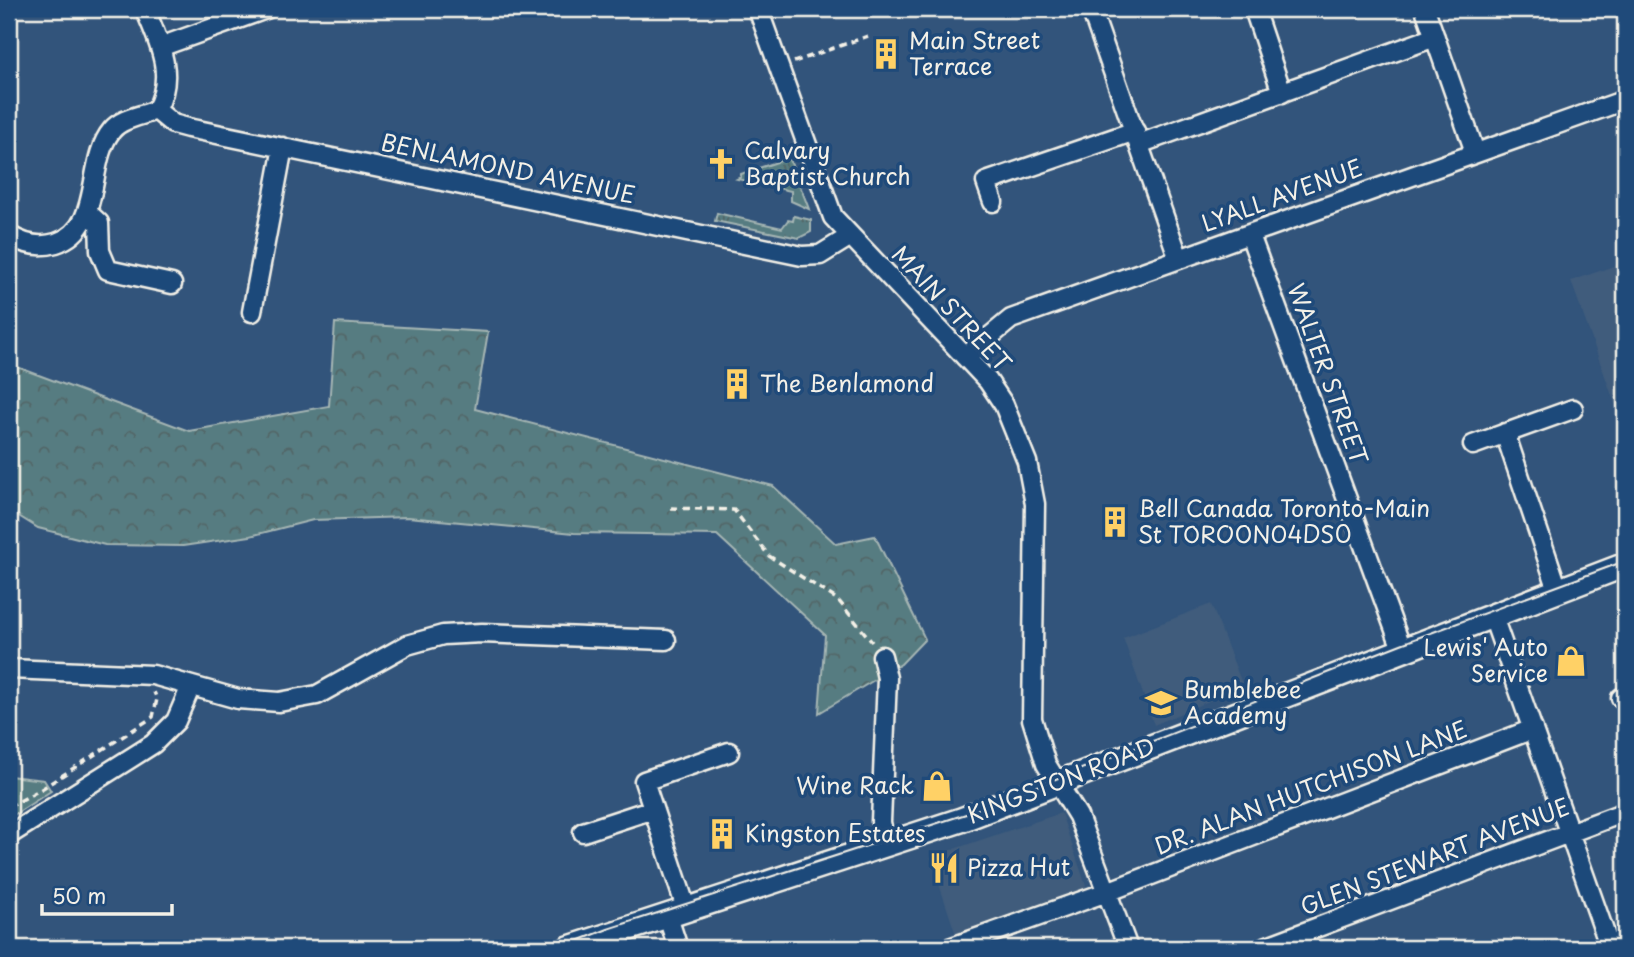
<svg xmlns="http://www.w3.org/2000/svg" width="1634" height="957" font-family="'Playpen Sans',sans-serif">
	<defs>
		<pattern id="grass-tufts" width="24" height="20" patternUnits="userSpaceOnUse" patternTransform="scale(1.75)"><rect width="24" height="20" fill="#577c81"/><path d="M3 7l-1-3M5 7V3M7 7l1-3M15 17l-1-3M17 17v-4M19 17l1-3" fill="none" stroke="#516566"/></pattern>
		<pattern id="forest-crowns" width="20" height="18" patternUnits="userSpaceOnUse" patternTransform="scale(1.75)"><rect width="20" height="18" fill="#577c81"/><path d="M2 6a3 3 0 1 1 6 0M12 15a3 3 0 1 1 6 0" fill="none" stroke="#516566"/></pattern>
	</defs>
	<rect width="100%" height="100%" fill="#32547b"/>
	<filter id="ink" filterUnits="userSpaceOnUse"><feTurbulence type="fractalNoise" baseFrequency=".0143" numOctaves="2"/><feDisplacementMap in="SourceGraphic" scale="14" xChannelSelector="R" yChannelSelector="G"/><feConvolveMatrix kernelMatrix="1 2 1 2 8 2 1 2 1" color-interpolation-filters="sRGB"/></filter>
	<g filter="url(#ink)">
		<path fill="#3f5c7c" d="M1625,262v170l-54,-151z
			M1211,604l32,82 -89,39 -31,-87z
			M1061,813l30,87 -132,44 -29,-87z"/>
		<path fill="url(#grass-tufts)" stroke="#a6b6b4" stroke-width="2" d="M785,154l7,11 17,44 -18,-8v-10l-54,-12 4,-2v-3l39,-13 -1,-4z
			M717,213l65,15 6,-8 5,1 1,-5 17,4v12l-12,6 -84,-17z"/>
		<path fill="url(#forest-crowns)" stroke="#a6b6b4" stroke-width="2" d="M335,323l153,9 -13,77 298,77 63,58 39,-8 50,103 -24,25 -82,49 6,-78 -108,-100 -143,-2 -166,-16 -95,3 -63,16 -67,10 -78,-1 -67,-17 -29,-18v-146l180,67 140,-25z"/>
		<path fill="#577c81" stroke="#a6b6b4" stroke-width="2" d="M9,776l35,4 7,11 -42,27z"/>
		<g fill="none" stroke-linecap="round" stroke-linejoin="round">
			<defs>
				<path id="minor" d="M145,9c14,34 31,66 11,101
					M758,9l75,208 155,164 16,24 23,57 8,42 -3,215 14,45 32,52 50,132
					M1091,9l88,250
					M1254,9l28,84
					M1425,9l50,143
					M160,47l106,-38
					M156,110l17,14 15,4 614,128 18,-1 29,-18
					M1139,144l296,-107
					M993,202l-7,-20 149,-51
					M87,212l12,11 1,28 8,19 64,14
					M9,235c14,9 30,13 47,8 48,-15 29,-81 56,-113 10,-12 30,-14 44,-20
					M1250,235l152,414
					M252,312l31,-165
					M965,357l46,-38 614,-219
					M1505,433l53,157
					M1473,445l100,-36
					M1492,614l118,334
					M882,656l5,22 -6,144 4,23
					M9,669l144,6 85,24 41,3 38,-7 90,-50 36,-10 39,-2 184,7
					M1621,698l4,-1
					M583,832l70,-23
					M9,835l144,-91 23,-23 15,-35
					M686,908l-42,-127 85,-29
					M667,914l11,34
					M949,948l158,-56 426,-163
					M1262,948l363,-136"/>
				<path id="major" d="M569,948l392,-128 664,-255"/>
			</defs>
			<use href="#minor" stroke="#f4f1e8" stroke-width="23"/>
			<use href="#major" stroke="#f4f1e8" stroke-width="28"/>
			<path stroke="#f4f1e8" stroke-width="3.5" stroke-dasharray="7 5" stroke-linecap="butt" d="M794,62l74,-26
				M671,508l63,2 35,46 69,44 34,42
				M9,807l34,-19 110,-71 4,-18 -3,-7"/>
			<use href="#minor" stroke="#1f4a7a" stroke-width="18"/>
			<use href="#major" stroke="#1f4a7a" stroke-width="23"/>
			<path stroke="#f4f1e8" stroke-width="2" d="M560,948l48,-19 358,-115 435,-170 224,-83"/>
		</g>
	</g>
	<defs>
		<symbol id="building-bare" viewBox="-9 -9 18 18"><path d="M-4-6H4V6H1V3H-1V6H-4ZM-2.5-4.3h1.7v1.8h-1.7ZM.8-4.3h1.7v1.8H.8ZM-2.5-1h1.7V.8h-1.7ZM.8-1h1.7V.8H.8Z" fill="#ffd166" stroke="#1f4a7a" stroke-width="2.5" paint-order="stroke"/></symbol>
		<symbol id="church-bare" viewBox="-9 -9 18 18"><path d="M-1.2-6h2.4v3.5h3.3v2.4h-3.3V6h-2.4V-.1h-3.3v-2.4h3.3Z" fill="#ffd166" stroke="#1f4a7a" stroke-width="2.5" paint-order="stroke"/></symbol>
		<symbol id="shop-bare" viewBox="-9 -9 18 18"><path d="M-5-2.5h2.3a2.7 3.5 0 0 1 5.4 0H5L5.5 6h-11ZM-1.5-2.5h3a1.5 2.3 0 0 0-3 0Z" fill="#ffd166" stroke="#1f4a7a" stroke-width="2.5" paint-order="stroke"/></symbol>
		<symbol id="school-bare" viewBox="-9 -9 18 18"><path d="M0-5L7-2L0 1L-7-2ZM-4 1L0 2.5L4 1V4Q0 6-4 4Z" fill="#ffd166" stroke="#1f4a7a" stroke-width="2.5" paint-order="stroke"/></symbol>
		<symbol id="restaurant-bare" viewBox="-9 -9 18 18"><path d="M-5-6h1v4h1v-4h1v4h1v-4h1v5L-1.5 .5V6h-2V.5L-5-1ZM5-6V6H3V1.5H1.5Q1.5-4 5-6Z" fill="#ffd166" stroke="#1f4a7a" stroke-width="2.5" paint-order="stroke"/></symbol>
	</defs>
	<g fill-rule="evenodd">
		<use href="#building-bare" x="864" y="32" width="44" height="44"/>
		<use href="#church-bare" x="699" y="142" width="44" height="44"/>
		<use href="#building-bare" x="715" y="362" width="44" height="44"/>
		<use href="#building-bare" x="1093" y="500" width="44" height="44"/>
		<use href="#shop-bare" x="1549" y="639" width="44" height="44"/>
		<use href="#school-bare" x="1139" y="681" width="44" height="44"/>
		<use href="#shop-bare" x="915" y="764" width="44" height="44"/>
		<use href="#building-bare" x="700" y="812" width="44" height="44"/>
		<use href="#restaurant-bare" x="922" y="846" width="44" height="44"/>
	</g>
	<g text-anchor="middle" stroke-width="7" stroke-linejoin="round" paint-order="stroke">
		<g font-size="23" fill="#f4f1e8" stroke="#1f4a7a" text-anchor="start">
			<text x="909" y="49">Main Street<tspan x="909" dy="26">Terrace</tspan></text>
			<text x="744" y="159">Calvary<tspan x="744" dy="26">Baptist Church</tspan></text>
			<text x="760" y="392">The Benlamond</text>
			<text x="1138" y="517">Bell Canada Toronto-Main<tspan x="1138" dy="26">St TOROON04DS0</tspan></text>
			<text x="1548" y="656" text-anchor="end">Lewis' Auto<tspan x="1548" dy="26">Service</tspan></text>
			<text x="1184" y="698">Bumblebee<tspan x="1184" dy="26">Academy</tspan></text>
			<text x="914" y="794" text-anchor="end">Wine Rack</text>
			<text x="745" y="842">Kingston Estates</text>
			<text x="967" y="876">Pizza Hut</text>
		</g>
		<g font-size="23" fill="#f4f1e8" stroke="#1f4a7a">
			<text transform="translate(508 169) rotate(12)" y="8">BENLAMOND AVENUE</text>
			<text transform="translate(1282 196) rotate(-20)" y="8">LYALL AVENUE</text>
			<text transform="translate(951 309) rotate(47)" y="8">MAIN STREET</text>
			<text transform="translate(1327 374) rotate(70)" y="8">WALTER STREET</text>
			<text transform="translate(1061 781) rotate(-21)" y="8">KINGSTON ROAD</text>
			<text transform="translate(1311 788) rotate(-21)" y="8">DR. ALAN HUTCHISON LANE</text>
			<text transform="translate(1435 857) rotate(-21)" y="8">GLEN STEWART AVENUE</text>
		</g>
	</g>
	<rect width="1634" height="957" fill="none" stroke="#1f4a7a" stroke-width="35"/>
	<rect x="18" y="18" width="1599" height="922" fill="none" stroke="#f4f1e8" stroke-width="2.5" filter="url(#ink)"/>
	<path d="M42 904v10h130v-10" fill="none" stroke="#f4f1e8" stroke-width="3.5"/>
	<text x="52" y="904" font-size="21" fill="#f4f1e8" stroke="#1f4a7a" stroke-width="5" paint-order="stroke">50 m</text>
</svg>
